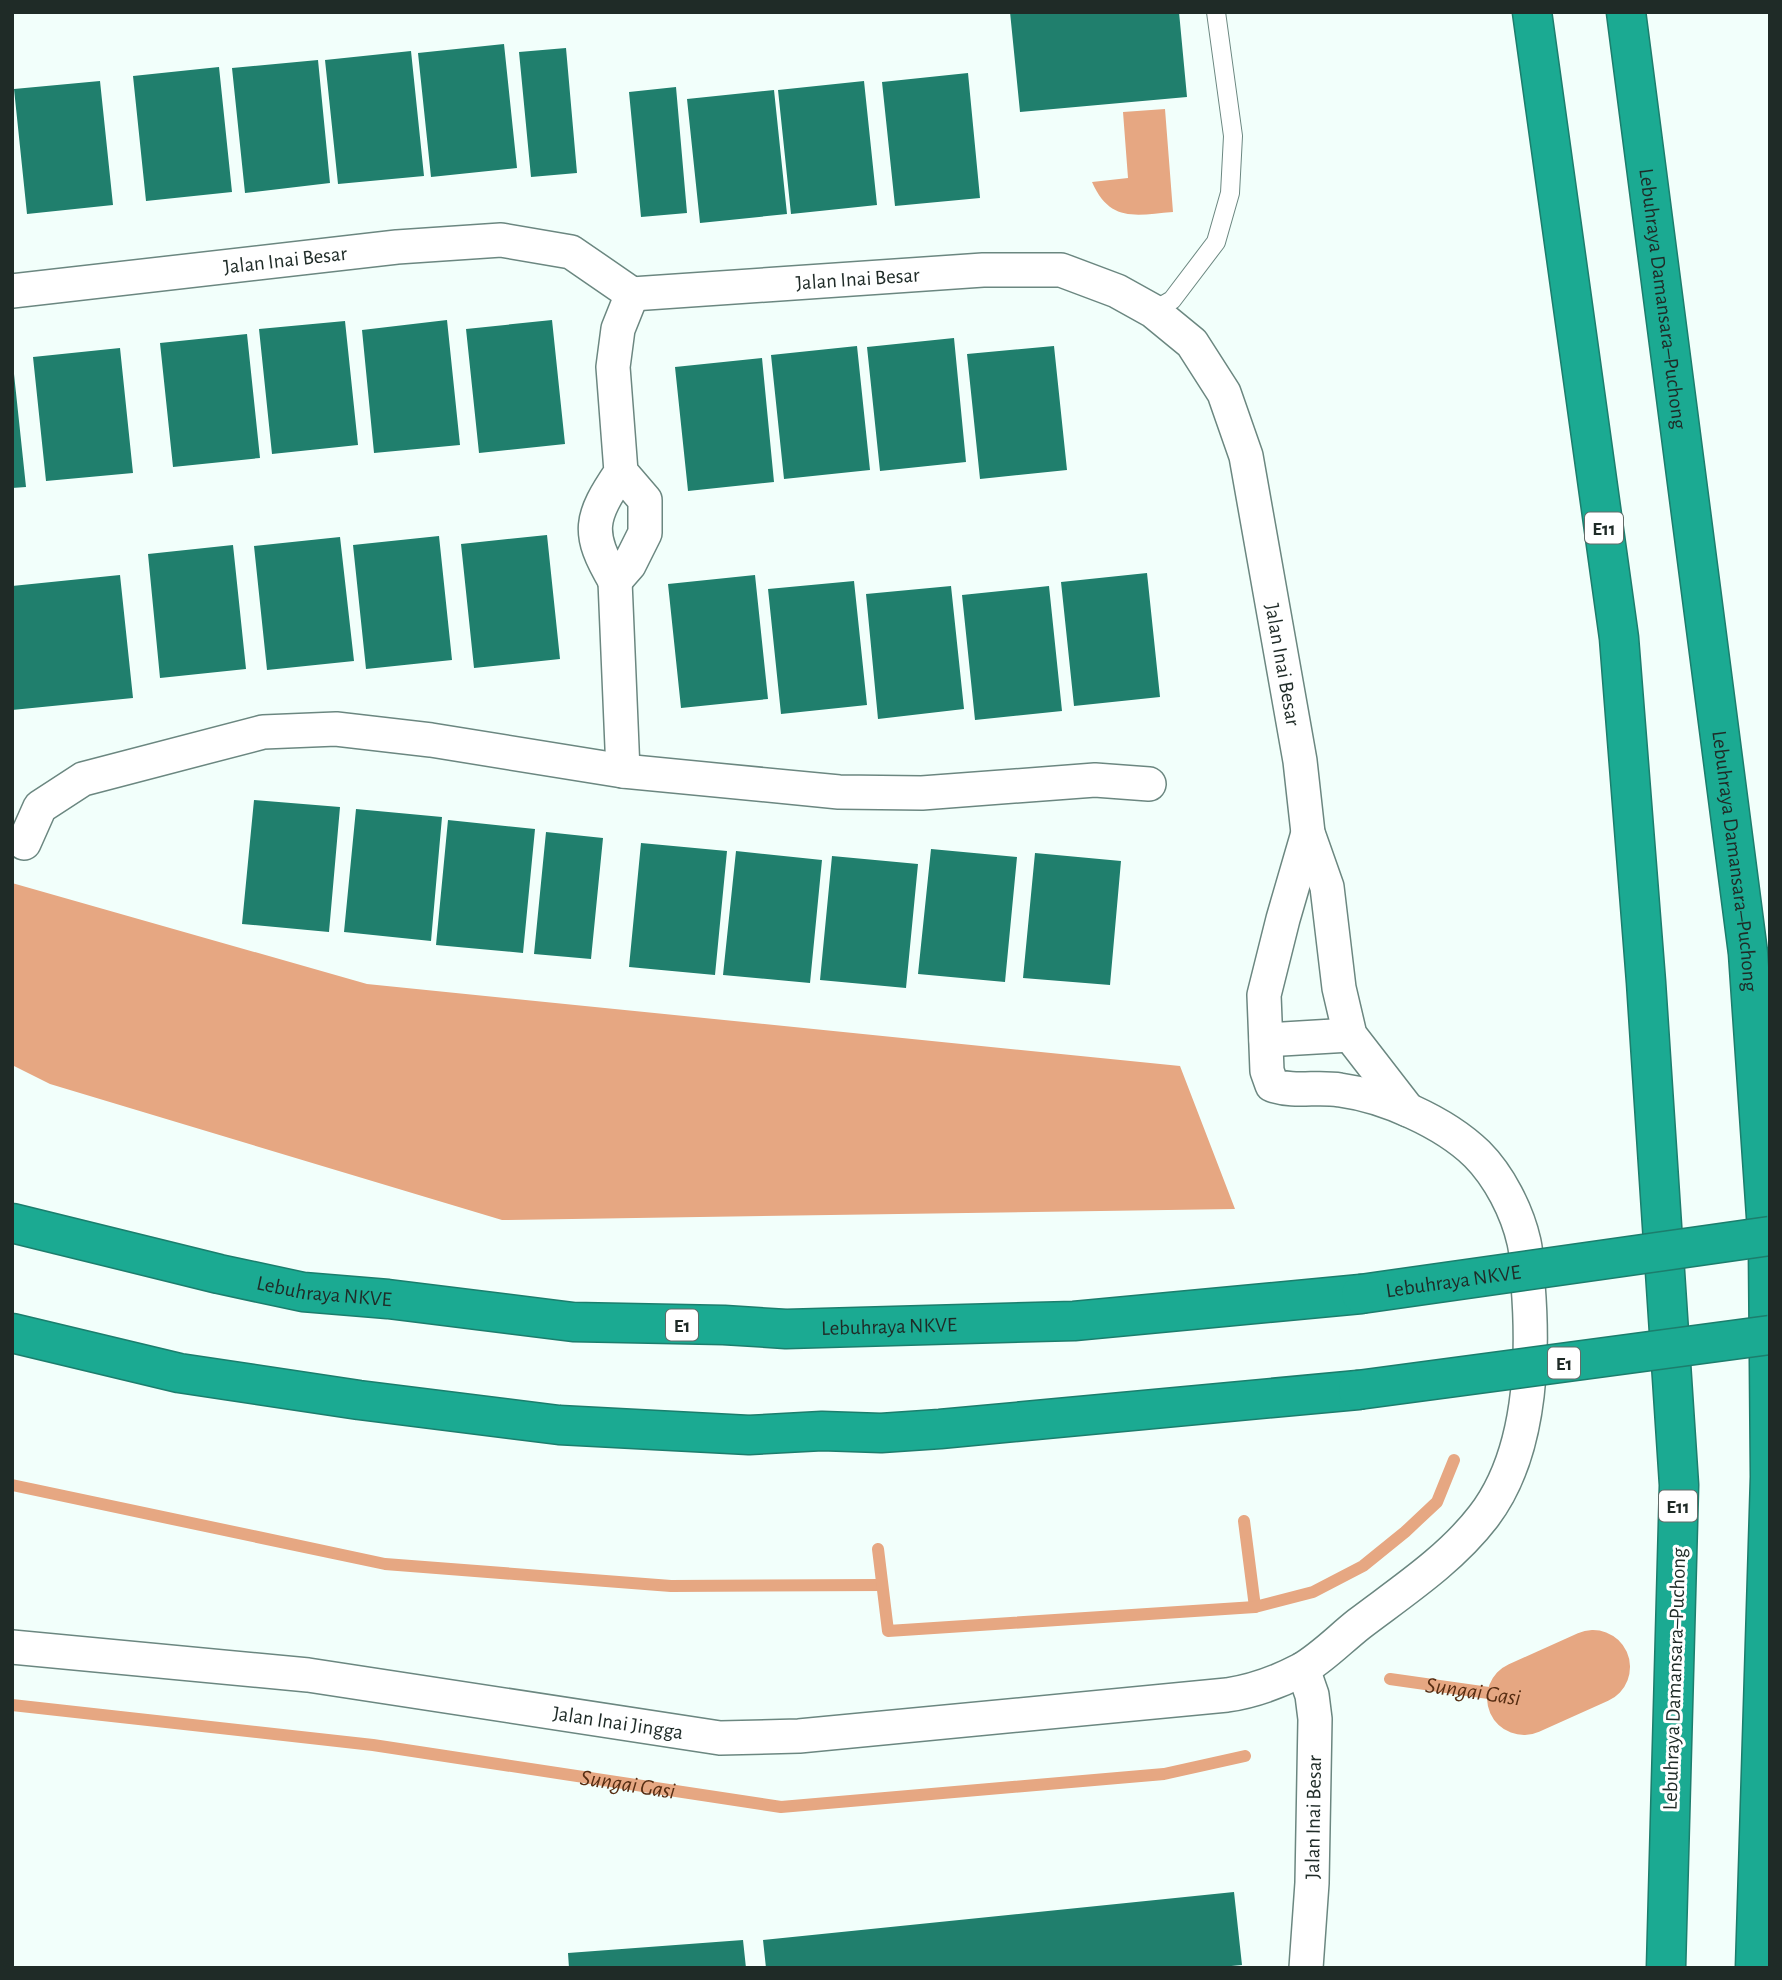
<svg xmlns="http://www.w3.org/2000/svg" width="1782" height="1980" font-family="'Alegreya Sans',sans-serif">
	<rect width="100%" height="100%" fill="#f2fffb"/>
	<path fill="#e6a782" d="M1165,109l8,103c-37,3 -63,11 -81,-30l36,-4 -5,-66z
		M12,883l355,101 813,82 55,143 -733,11 -452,-136 -38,-19z"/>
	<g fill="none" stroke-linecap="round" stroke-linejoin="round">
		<g stroke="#e6a782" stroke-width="12">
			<path d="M12,1485l373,79 286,22 211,-1"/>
			<path d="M1244,1521l11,86"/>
			<path d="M878,1549l10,82 367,-24 58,-15 50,-26 42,-34 32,-30 17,-42"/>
			<path id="s1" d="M1390,1679l134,19"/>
			<path id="s2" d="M12,1705l361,40 408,62 383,-33 81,-18"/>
		</g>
		<path stroke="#e6a782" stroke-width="74" d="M1524,1698l69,-31"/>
	</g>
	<path fill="#207f6d" d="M1010,12h169l8,85 -167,15z
		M504,44l13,124 -86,9 -13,-124z
		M566,48l11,125 -46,4 -12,-125z
		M411,51l13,125 -86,8 -13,-124z
		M318,60l12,123 -85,10 -13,-125z
		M219,67l13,125 -86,9 -13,-125z
		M968,73l12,125 -85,8 -13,-124z
		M100,81l13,124 -86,9 -13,-125z
		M864,81l13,124 -86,9 -13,-124z
		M676,87l11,126 -46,4 -12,-125z
		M774,90l13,124 -87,9 -13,-124z
		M447,320l13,125 -86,8 -12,-123z
		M552,320l13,124 -86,9 -13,-124z
		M345,321l13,124 -86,9 -13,-125z
		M247,334l13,124 -87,9 -13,-124z
		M954,338l12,124 -86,9 -13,-124z
		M857,346l13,124 -86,9 -13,-124z
		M1054,346l13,124 -87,9 -13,-125z
		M120,348l13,125 -87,8 -13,-124z
		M762,358l12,124 -86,9 -13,-124z
		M12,374h2l12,113 -14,1z
		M547,535l13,124 -86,9 -13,-124z
		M439,536l13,124 -86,9 -13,-124z
		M340,537l14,124 -87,9 -13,-124z
		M233,545l13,124 -86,9 -12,-124z
		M1147,573l13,124 -86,9 -13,-124z
		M120,575l13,123 -121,12v-124z
		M755,575l13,124 -87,9 -13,-124z
		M854,581l13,124 -86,9 -13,-125z
		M951,586l13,123 -86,10 -12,-125z
		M1049,586l13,125 -87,9 -13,-125z
		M254,800l86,7 -11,125 -87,-8z
		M356,809l86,8 -11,124 -87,-9z
		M448,820l87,9 -12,124 -87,-8z
		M546,832l57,6 -12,121 -57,-5z
		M641,843l86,8 -12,124 -86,-8z
		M931,849l86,8 -12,125 -87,-8z
		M736,851l86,9 -12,123 -87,-8z
		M1035,853l86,8 -11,124 -87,-7z
		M832,856l86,8 -12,124 -86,-8z
		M1234,1892l8,73 -32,3h-444l-3,-28z
		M743,1940l3,28h-177l-1,-15z"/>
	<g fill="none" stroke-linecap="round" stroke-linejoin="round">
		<defs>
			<path id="lane" d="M1153,311l19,-11 44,-58 14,-49 3,-57 -17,-124"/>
			<g id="street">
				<path id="s3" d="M12,291l385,-44 104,-7 70,12 61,42 351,-24h78l56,21 36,20 39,32 32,50 22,63 54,305 8,72 19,54 12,101 11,47 58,75"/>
				<path d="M621,472c-31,46 -35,60 -6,109l14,-16 16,-32v-33l-24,-28 -8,-105 5,-38 14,-35"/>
				<path d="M615,581l8,190"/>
				<path d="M24,843l16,-36 43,-28 180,-47 73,-3 95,11 192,31 216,21 83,1 173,-13 54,4"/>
				<path d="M1266,1040l84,-5"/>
				<path id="s4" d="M12,1647l296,28 412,63 79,-2 428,-41c27,-4 49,-12 74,-25 21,-12 39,-31 58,-46 42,-32 91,-64 124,-107 48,-62 51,-158 45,-233 -1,-14 -1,-29 -4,-42 -7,-31 -25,-66 -47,-88 -33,-32 -92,-58 -137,-64 -23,-4 -45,3 -68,-5l-5,-14 -3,-76 19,-76 25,-86"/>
				<path d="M1303,1669l9,26 3,24 -3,164 -6,85"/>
			</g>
			<g id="highway">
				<path d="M1532,12l87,626 27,344 33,503 -13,483"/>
				<path id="s5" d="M1626,12l122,941 20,293 2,231 -15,491"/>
				<path id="s6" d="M12,1223l207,51 84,18 85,7 185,23 151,3 62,4 288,-8 287,-27"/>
				<path d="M12,1333l167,40 180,27 200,25 190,10 73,-4 59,2 59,-4 418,-39"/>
			</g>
		</defs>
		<use href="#lane" stroke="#6b8780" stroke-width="20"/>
		<use href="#street" stroke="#6b8780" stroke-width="36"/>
		<use href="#highway" stroke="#1c7e6d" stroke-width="41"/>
		<use href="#lane" stroke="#fff" stroke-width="18"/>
		<use href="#street" stroke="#fff" stroke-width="33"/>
		<use href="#highway" stroke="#1baa92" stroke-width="38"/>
		<defs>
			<g id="highway-bridge">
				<path id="s7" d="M1361,1294l409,-58"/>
				<path d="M1358,1390l412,-55"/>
			</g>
		</defs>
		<use href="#highway-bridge" stroke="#1c7e6d" stroke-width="41" stroke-linecap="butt"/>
		<use href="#highway-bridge" stroke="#1baa92" stroke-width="38"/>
	</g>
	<g text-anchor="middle" stroke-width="6" stroke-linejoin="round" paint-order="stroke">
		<g fill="#fff" stroke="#626b68" stroke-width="2">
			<rect x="1585" y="512.5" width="38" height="31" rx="5"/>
			<rect x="666" y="1309.5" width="32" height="31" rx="5"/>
			<rect x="1548" y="1347.5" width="32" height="31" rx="5"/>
			<rect x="1659" y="1490.5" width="38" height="31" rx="5"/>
		</g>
		<g font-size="19" font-weight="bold" fill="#1f2b27">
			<text x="1604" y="535">E11</text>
			<text x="682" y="1332">E1</text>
			<text x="1564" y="1370">E1</text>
			<text x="1678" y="1513">E11</text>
		</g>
		<g font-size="21" fill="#1f2b27" stroke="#fff">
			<text dy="7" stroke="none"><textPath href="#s3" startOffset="275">Jalan Inai Besar</textPath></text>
			<text dy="7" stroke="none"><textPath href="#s3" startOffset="863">Jalan Inai Besar</textPath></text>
			<text dy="7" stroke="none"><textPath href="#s5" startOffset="289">Lebuhraya Damansara–Puchong</textPath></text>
			<text dy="7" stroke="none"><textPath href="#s3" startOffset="1556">Jalan Inai Besar</textPath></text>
			<text dy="7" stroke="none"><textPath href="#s5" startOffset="856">Lebuhraya Damansara–Puchong</textPath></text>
			<text dy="7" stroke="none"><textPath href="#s7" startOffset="93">Lebuhraya NKVE</textPath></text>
			<text dy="7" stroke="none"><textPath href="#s6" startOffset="320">Lebuhraya NKVE</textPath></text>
			<text dy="7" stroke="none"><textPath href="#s6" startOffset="887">Lebuhraya NKVE</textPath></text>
			<text transform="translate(1674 1679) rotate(-88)" y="7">Lebuhraya Damansara–Puchong</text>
			<text dy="7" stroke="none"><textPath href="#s4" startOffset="611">Jalan Inai Jingga</textPath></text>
			<text transform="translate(1313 1817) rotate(-89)" y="7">Jalan Inai Besar</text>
		</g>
		<g font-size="23" font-style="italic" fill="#562d12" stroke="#fff">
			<text dy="8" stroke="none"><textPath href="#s1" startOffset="84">Sungai Gasi</textPath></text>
			<text dy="8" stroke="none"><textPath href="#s2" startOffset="621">Sungai Gasi</textPath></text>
		</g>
	</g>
	<rect width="1782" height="1980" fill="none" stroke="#1f2b27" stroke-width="28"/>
</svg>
